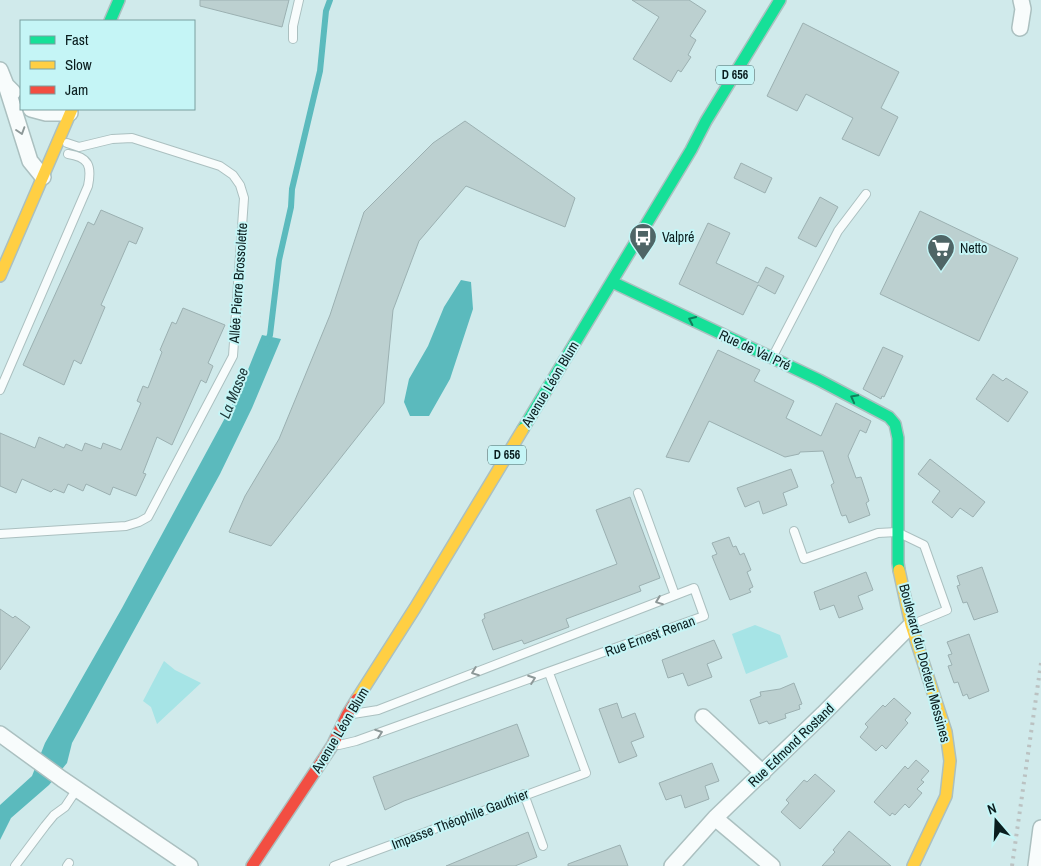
<svg xmlns="http://www.w3.org/2000/svg" width="1041" height="866" font-family="'Archivo Narrow',sans-serif">
	<rect width="100%" height="100%" fill="#d0eaeb"/>
	<path fill="#a6e4e6" d="M755,625l25,10 8,22 -42,17 -14,-40z
		M164,661l11,9 26,13 -44,41 -6,-17 -8,-6z"/>
	<path fill="#5bbabd" d="M461,280l10,2 2,27 -23,70 -21,37h-19l-6,-14 5,-23 19,-33 16,-39z
		M262,335l19,4 -29,69 -32,66 -148,269 -5,20 -18,22 -38,33 -11,22v-35l32,-29 13,-33 77,-135 117,-216z"/>
	<g fill="none" stroke-linecap="round" stroke-linejoin="round">
		<path stroke="#5bbabd" stroke-width="6" d="M266,344l4,-9 9,-75 12,-53 1,-18 28,-118 6,-60 4,-11"/>
	</g>
	<path fill="#bcd0d0" stroke="#9bb0b1" d="M200,0h89l-7,27 -82,-21z
		M632,0h57l17,11 -16,25 6,4 -8,15 3,2 -10,15 -3,-2 -7,12 -38,-23 26,-42z
		M803,23l96,49 -18,36 17,9 -19,39 -37,-17 11,-21 -47,-24 -9,17 -30,-15z
		M465,121l110,77 -10,29 -99,-41 -47,55 -26,69 -9,93 -113,143 -42,-14 16,-36 34,-57 51,-124 34,-103 69,-69z
		M741,163l31,15 -7,15 -31,-15z
		M820,197l18,10 -22,40 -18,-9z
		M101,210l42,18 -7,16 -7,-3 -28,64 4,2 -24,57 -7,-4 -10,25 -41,-20 65,-143 6,3z
		M920,211l98,47 -39,83 -99,-47z
		M708,223l22,10 -14,30 42,20 8,-16 18,9 -9,18 -17,-9 -15,30 -64,-31z
		M183,308l42,17 -17,38 5,3 -7,17 -5,-3 -29,65 -15,-8 -14,36 3,1 -10,22 -23,-9 -3,8 -24,-11 -3,7 -15,-7 -4,9 -10,-4 -3,3 -29,-13 -6,14 -16,-7v-53l35,15 4,-11 25,11 2,-4 16,7 3,-8 16,6 2,-6 18,7 20,-47 -4,-2 6,-15 5,2 14,-36 -2,-2 12,-28 4,2z
		M883,347l20,9 -19,41 -2,-1 -1,3 -18,-10z
		M718,350l42,20 -6,11 40,20 -8,17 35,18 15,-33 35,18 -5,12 -6,-3 -12,26 8,22 5,-1 8,24 -3,2 4,12 -21,8 -3,-8 -4,1 -1,-2 -10,-29 3,-2 -11,-32 -23,1 -1,2 -14,3 -76,-36 -20,41 -23,-5z
		M993,374l10,7 3,-3 22,14 -20,30 -32,-23z
		M930,459l55,43 -12,15 -13,-9 -8,10 -20,-16 8,-11 -22,-17z
		M791,469l7,18 -15,6 4,12 -24,9 -4,-13 -14,6 -8,-19z
		M630,497l30,81 -21,8 2,5 -75,28 3,8 -45,17 -2,-4 -29,10 -11,-30 3,-2 -1,-4 133,-50 -21,-54z
		M729,537l4,10 3,-1 4,9 4,-2 7,17 -4,2 6,15 -4,2 2,3 -21,8 -18,-44 5,-2 -5,-11z
		M982,567l16,45 -24,8 -7,-18 -4,1 -6,-17 3,-1 -3,-9z
		M866,572l7,18 -15,6 5,13 -24,9 -5,-13 -14,5 -6,-18z
		M0,609l13,9 2,-2 15,11 -30,43z
		M969,634l20,57 -20,8 -2,-5 -4,2 -5,-14 -4,1 -6,-17 4,-1 -4,-10 4,-1 -5,-12z
		M714,640l8,18 -15,6 5,13 -24,9 -5,-13 -15,5 -6,-18z
		M794,683l8,21 -3,1 1,4 -15,5 1,4 -17,6 -2,-3 -8,3 -9,-24 11,-4 -1,-4 20,-3z
		M894,698l17,15 -6,7 3,3 -22,26 -4,-4 -6,6 -16,-14 8,-10 -3,-3 18,-19 2,2z
		M617,703l5,15 13,-5 9,24 -13,5 6,14 -18,7 -20,-54z
		M517,724l12,32 -125,45 -19,9 -12,-33z
		M916,760l13,11 -8,9 3,2 -7,7 5,4 -13,15 -4,-4 -10,11 -3,-2 -2,3 -16,-14 31,-36 3,3z
		M712,763l7,18 -14,5 4,13 -24,9 -4,-13 -15,5 -7,-17z
		M815,774l20,17 -35,38 -19,-17 8,-9 -3,-3 18,-20 3,2z
		M849,831l42,35h-69l13,-14 -2,-2z
		M528,832l9,25 -22,9h-69z
		M620,845l8,21h-60v-2z"/>
	<g fill="none" stroke-linecap="round" stroke-linejoin="round">
		<defs>
			<path id="lane" d="M293,39v-13l6,-26
				M773,356l65,-125 28,-37
				M0,390l88,-204c4,-20 1,-29 -20,-32
				M638,493l37,102
				M794,531l10,28 74,-26 19,-1 27,13 23,65 -34,14
				M0,534l126,-8 13,-4 9,-5 85,-161 11,-158 -4,-13 -7,-10 -13,-9 -88,-28 -20,1 -33,8 -12,-4
				M339,745l17,-4 348,-125 -10,-28 -316,122 -25,4
				M524,794l19,52
				M15,866l30,-40 9,-11 11,-8 12,-18
				M67,866l2,-3
				M334,866l252,-93 -37,-100"/>
			<path id="street" d="M1020,28l3,-19 -2,-9
				M0,70l6,15 7,7
				M6,85l24,76 13,16
				M31,109l15,4h24
				M703,717l60,56
				M0,734l62,45 128,87
				M715,818l57,48
				M672,866l43,-48 108,-104 88,-89
				M1036,866l5,-38"/>
			<path id="fast" d="M110,21l9,-21
				M612,282l207,98 70,37 6,7 3,14v125l1,7
				M523,429l168,-279 15,-29 74,-121"/>
			<path id="slow" d="M0,276l72,-167
				M899,570l12,55 35,107 4,29 -4,35 -33,70
				M357,699l58,-91 108,-179"/>
			<path id="jam" d="M252,866l80,-120 15,-31 10,-16"/>
		</defs>
		<use href="#lane" stroke="#abc0c0" stroke-width="10"/>
		<use href="#street" stroke="#abc0c0" stroke-width="18"/>
		<use href="#fast" stroke="#abc0c0" stroke-width="14"/>
		<use href="#slow" stroke="#abc0c0" stroke-width="14"/>
		<use href="#jam" stroke="#abc0c0" stroke-width="14"/>
		<use href="#lane" stroke="#f8fcfc" stroke-width="8"/>
		<use href="#street" stroke="#f8fcfc" stroke-width="15"/>
		<use href="#fast" stroke="#16e098" stroke-width="11"/>
		<use href="#slow" stroke="#ffcf43" stroke-width="11"/>
		<use href="#jam" stroke="#f24e42" stroke-width="11"/>
		<path stroke="#bbc2c2" stroke-width="4" stroke-dasharray="2.5 5" stroke-linecap="butt" d="M1012,866l29,-203"/>
	</g>
	<defs><path id="oneway-chevron" d="M-2-3.5L2.5 0L-2 3.5" fill="none" stroke-width="1.6" stroke-linecap="round" stroke-linejoin="round" transform="scale(1.25)"/></defs>
	<g stroke="#8d9898">
		<use href="#oneway-chevron" transform="translate(21 131) rotate(72)"/>
		<use href="#oneway-chevron" transform="translate(659 601) rotate(159)"/>
		<use href="#oneway-chevron" transform="translate(475 672) rotate(159)"/>
		<use href="#oneway-chevron" transform="translate(532 679) rotate(-20)"/>
		<use href="#oneway-chevron" transform="translate(379 733) rotate(-20)"/>
	</g>
	<g stroke="#107e5b">
		<use href="#oneway-chevron" transform="translate(692 320) rotate(-155)"/>
		<use href="#oneway-chevron" transform="translate(854 398) rotate(-152)"/>
	</g>
	<defs>
		<symbol id="bus-pin" viewBox="-11 -11 22 30"><path d="M0 17L-7.5 6A9.5 9.5 0 1 1 7.5 6Z" fill="#4f6566" stroke="#c5f5f6"/><path d="M-5-6H5V4H4V6H2V4H-2V6H-4V4H-5ZM-3.5-4V0h7V-4ZM-3.5 1.2v1.5H-2V1.2ZM2 1.2v1.5H3.5V1.2Z" fill="#fff"/></symbol>
		<symbol id="supermarket-pin" viewBox="-11 -11 22 30"><path d="M0 17L-7.5 6A9.5 9.5 0 1 1 7.5 6Z" fill="#4f6566" stroke="#c5f5f6"/><path d="M-6-5.5h2.5l.6 2H6L4.5 2H-2.5L-4.4-4H-6ZM-1.5 3.2a1.3 1.3 0 1 0 .1 0ZM3 3.2a1.3 1.3 0 1 0 .1 0Z" fill="#fff"/></symbol>
	</defs>
	<g fill-rule="evenodd">
		<use href="#bus-pin" x="627" y="221" width="32" height="43"/>
		<use href="#supermarket-pin" x="925" y="232" width="32" height="43"/>
	</g>
	<g text-anchor="middle" stroke-width="4" stroke-linejoin="round" paint-order="stroke">
		<g fill="#c5f5f6" stroke="#425e5f" stroke-width="1">
			<rect x="716" y="65.5" width="38" height="19" rx="4"/>
			<rect x="488" y="445.5" width="38" height="19" rx="4"/>
		</g>
		<g font-size="12" font-weight="bold" fill="#0a1d1e">
			<text x="735" y="79">D 656</text>
			<text x="507" y="459">D 656</text>
		</g>
		<g font-size="14" fill="#0a1d1e" stroke="#c5f5f6" text-anchor="start">
			<text x="662" y="242">Valpré</text>
			<text x="960" y="253">Netto</text>
		</g>
		<g font-size="14" fill="#0a1d1e" stroke="#c5f5f6">
			<text transform="translate(238 283) rotate(-86)" y="5">Allée Pierre Brossolette</text>
			<text transform="translate(755 350) rotate(25)" y="5">Rue de Val Pré</text>
			<text transform="translate(550 384) rotate(-59)" y="5">Avenue Léon Blum</text>
			<text transform="translate(650 636) rotate(-20)" y="5">Rue Ernest Renan</text>
			<text transform="translate(925 663) rotate(75)" y="5">Boulevard du Docteur Messines</text>
			<text transform="translate(340 730) rotate(-59)" y="5">Avenue Léon Blum</text>
			<text transform="translate(791 745) rotate(-44)" y="5">Rue Edmond Rostand</text>
			<text transform="translate(460 819) rotate(-21)" y="5">Impasse Théophile Gauthier</text>
		</g>
		<g font-size="15" font-style="italic" fill="#203a3b" stroke="#c5f5f6">
			<text transform="translate(234 393) rotate(-68)" y="5">La Masse</text>
		</g>
	</g>
	<rect x="20" y="20" width="175" height="90" fill="#c5f5f6" stroke="#7a9fa0"/>
	<rect x="30" y="36" width="25" height="8" fill="#16e098" stroke="#7a9fa0"/>
	<text x="65" y="45" font-size="15" fill="#0a1d1e">Fast</text>
	<rect x="30" y="61" width="25" height="8" fill="#ffcf43" stroke="#7a9fa0"/>
	<text x="65" y="70" font-size="15" fill="#0a1d1e">Slow</text>
	<rect x="30" y="86" width="25" height="8" fill="#f24e42" stroke="#7a9fa0"/>
	<text x="65" y="95" font-size="15" fill="#0a1d1e">Jam</text>
	<g transform="translate(996 821) rotate(341)" stroke="#c5f5f6" stroke-width="4" paint-order="stroke">
	<path d="M0-4L9 19L0 12L-9 19Z" fill="#0a1d1e"/>
	<text y="-8" font-size="14" font-weight="bold" text-anchor="middle" fill="#0a1d1e">N</text>
	</g>
</svg>
